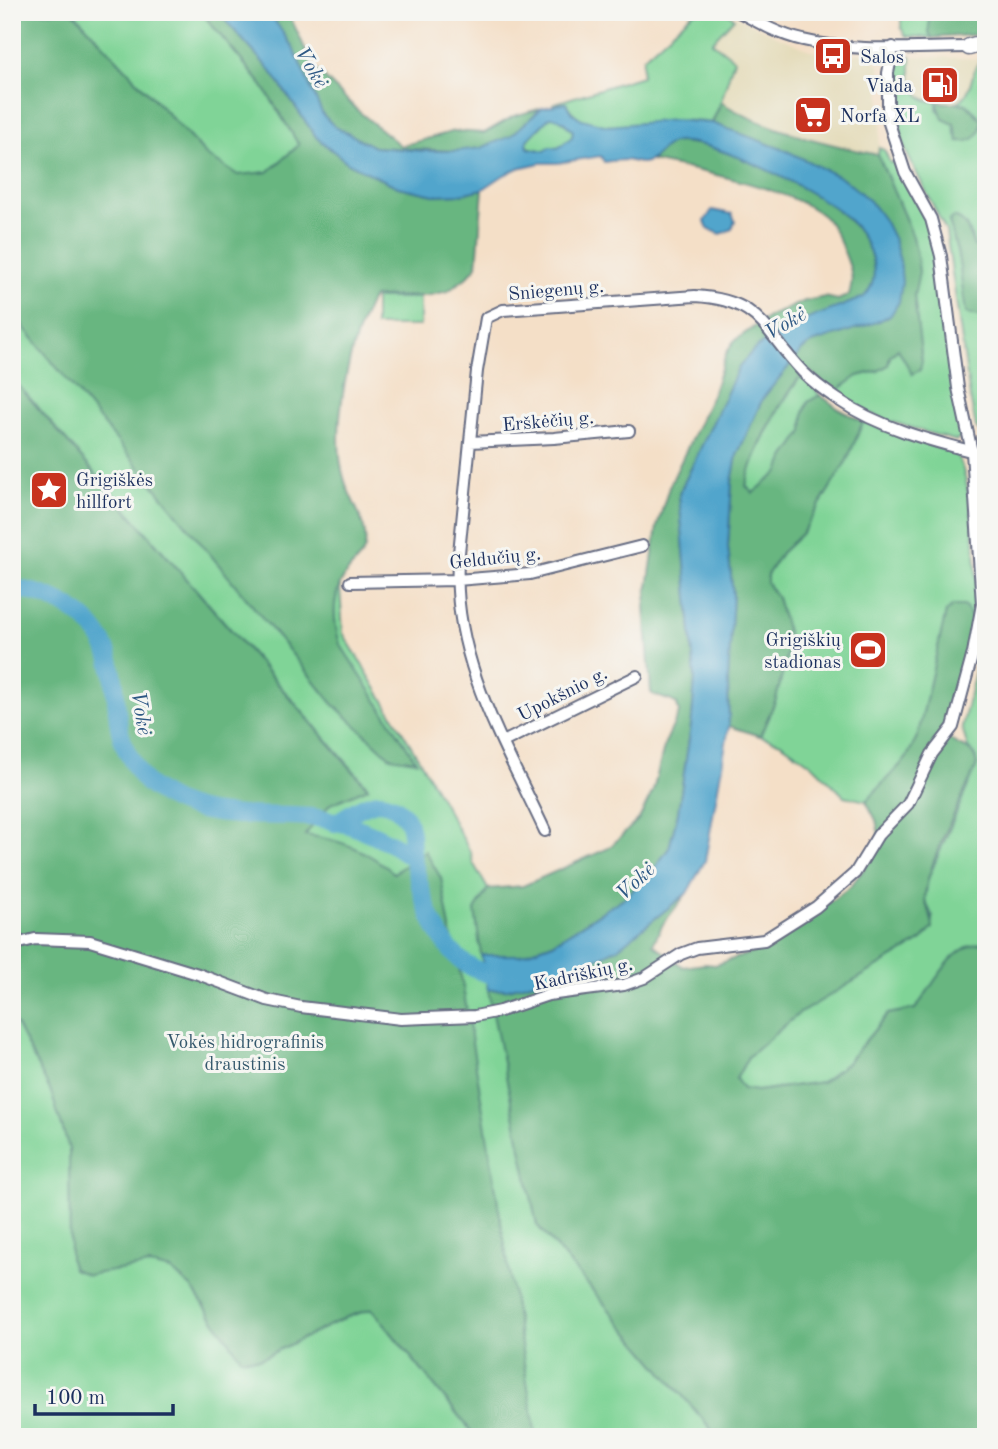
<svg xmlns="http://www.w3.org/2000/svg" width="998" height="1449" font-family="'Old Standard TT',serif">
	<rect width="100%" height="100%" fill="#f6f6f2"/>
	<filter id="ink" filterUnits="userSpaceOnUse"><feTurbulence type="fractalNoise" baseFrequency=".0143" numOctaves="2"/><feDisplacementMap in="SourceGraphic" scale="14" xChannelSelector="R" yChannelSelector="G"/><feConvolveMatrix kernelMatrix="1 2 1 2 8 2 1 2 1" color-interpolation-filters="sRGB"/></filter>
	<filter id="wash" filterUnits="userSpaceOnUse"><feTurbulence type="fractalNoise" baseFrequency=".00686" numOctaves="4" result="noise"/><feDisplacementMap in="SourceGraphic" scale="28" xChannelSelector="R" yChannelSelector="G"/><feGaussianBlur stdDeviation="1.57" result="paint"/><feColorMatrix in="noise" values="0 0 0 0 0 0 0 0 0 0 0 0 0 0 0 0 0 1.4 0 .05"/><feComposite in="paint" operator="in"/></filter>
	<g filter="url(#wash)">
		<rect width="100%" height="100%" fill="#f4dfc7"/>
		<path fill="#e4dbba" d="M736,16l36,18 52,22 16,1 23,-4 8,3 9,11 1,57 -3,31 -52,-11 -87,-30 -18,-12 13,-43 -22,-17z
			M911,56l70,3 -4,5 -10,32 -15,7 -25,-2 -16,-10z"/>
		<path fill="#80d497" stroke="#4e827a" stroke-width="2" d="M73,12h128l62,74 36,59 -31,27 -30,4 -32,-21z
			M694,12h33l7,6 -22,24 22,17 -13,43 -9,21c-13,-2 -26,-3 -39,-2 -32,1 -88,18 -107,-18l-14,1 90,-28 1,-18z
			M901,12h28v20l3,6 -26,-2 -5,-8z
			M911,56v35h6c5,9 10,10 20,11v7l17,15 1,10 23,-19 -12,-11 -8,-2c18,-10 10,-37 28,-44v194l-12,-6 -4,-14 -21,-11 9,34 25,62 3,-2v126l-10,-14 -6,-30 -24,-166 -41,-81 -3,-11 -4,-24 1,-49 3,-5z
			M550,117h7l16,14 -1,6 -14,11 -9,-1 -4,4 -17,-4 -1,-6z
			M879,147l6,4 5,12 4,-1 32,58 7,22 21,150 8,40 -1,5 -5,4 -67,-20 -20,-8 -34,-21 23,-16 20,-5 10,-6 2,-9 8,-7 14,24 5,-46 -3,-31 5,-24 -6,-35 -35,-82z
			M375,298h45v28h-45z
			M12,313l29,35 297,211 5,74 76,126 52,94 2,10 15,26 -8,13 57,323 181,212h-182l-44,-260 -145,140 25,-8 104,128h-464v-837l318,204 38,-17 -356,-409z
			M801,376l19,19 -12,7 -4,11 -1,19 -19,27 -5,14 -26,20 -7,-7 4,-18 15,-33 17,-31z
			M863,422l94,32c16,31 24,139 17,174l-28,-16 -28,123 -12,24 -40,42 -22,-5 -29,-29 -34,-24 -21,-7 16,-37 14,-57 -13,-44 -10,-15v-8l14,-22 22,-21 44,-72z
			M981,464h5v100l-8,-86v-11z
			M986,624v319h-7l-64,66 -27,5 -41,49 -25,19 -65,9 -14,-2 -7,-10 12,-22 23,-22 26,-20 125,-75 11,-23 -8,-17 3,-21 49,-114 -2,-10 -7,-7 -6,-20z"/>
		<path fill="#68b680" stroke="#42726f" stroke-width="2" d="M12,12h61l133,143 32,20 30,-3 31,-27 -36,-59 -62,-74h17l52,58 47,68 31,25 50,24 36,8 26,-1 23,-5 -6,77 -10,11 -19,14 -22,5 -53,1c-24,44 -43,133 -29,181 6,24 25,44 21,70 -1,7 -10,15 -15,21 -19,22 -18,49 -10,75l76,117 -26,-4 -57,-53 -321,-391z
			M269,12h19l25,54 44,44 44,36 54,-15 29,2 30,-17 28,-8 -31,28 -30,12 -25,3 -82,-4 -40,-21 -11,-11z
			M929,12h57v22l-54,4 -3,-6z
			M721,102c42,28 108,42 157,53l35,82 4,19 2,16 -5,24 8,65 -2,9 -8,4 -14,-25 -8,7 -2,9 -10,6 -20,5 -23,16 -27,-22c-25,20 -55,84 -62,116l7,7 26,-21 5,-13 19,-27 1,-19 4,-11 12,-7 19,14 24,13 -16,38 -44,72 -22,21 -14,22v8l10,15 13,44 -14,57 -16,37 -31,-10 -1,-46 5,-85 -5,-48 4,-65 5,-27 26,-57 21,-27 18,-21 10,-7 30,-11 58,-71 -113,-110 -75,-28z
			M937,102l29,2 16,16c-1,15 -8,23 -24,21l-4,-17 -11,-5z
			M676,142c12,1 25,2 37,6 36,11 106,44 133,70 13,11 24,29 27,46 3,14 1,23 -9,34l-76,29 -62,70 -47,97 16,184 -3,41 -14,94 -9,35 -15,21 -27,27 -74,47 -33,12h-39l-6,-45 13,-21 35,-3 86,-38 30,-29 14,-28 12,-48 14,-30 -2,-9c-8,-6 -17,-5 -26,-11l-6,-86 12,-80 12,-40 43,-92 14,-41 8,-13 36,-25 35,-15 20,-4 13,3 11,-5c5,-18 3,-23 -4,-41 -4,-10 -10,-24 -17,-33 -26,-31 -136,-52 -177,-60l15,-16z
			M953,217c16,4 15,16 21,29l12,6v63l-3,2 -17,-4 -8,-58 -9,-34z
			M12,378l356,410 -38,16 -25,31c37,5 60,14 89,38l31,-22 16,27 10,56 11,47 74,456h-60l-104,-128 -25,8 -87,42 -19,-1 -50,-71 -20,-17 -21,-5 -62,10 -15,-6 -3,-9 -1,-111 -18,-57 -35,-68 -4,-3z
			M953,606h11l6,8 4,14 -28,107c10,15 27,7 31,30 -13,29 -52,104 -52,132 0,10 8,19 8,31l-11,12 -125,75 -49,42 -12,22 7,10 14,2 65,-9 25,-19 41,-49 27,-5c19,-23 37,-68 71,-66v494h-268l-181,-212 -49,-235 20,-1 63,-17 82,-52 34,-27 -24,31 -10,20 30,23 22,-3 10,1 42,-14 36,-22 57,-42 22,-29 8,-20 -4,-18 -10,-19 40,-42 12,-24 28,-123z"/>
		<path fill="#51a5cc" stroke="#366a95" stroke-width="2" fill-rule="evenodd" d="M218,12h51l24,36 30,67 11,11 40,21 50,4h32l25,-3 30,-12 31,-28 24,-5 5,9 11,7 26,7 66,-6 38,3 75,28 57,28 26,22 14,19 10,20 6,21 2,21 -3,20 -8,13 -14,7 -65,21 -10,7 -39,48 -26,57 -5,27 -4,65 5,48 -5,85 1,46 -24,135 -18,32 -69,55 -47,24 -63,17 -20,1 -7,-35h39l33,-12 74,-47 27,-27 15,-21 9,-35 14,-94 3,-41 -16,-184 59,-125c28,-43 81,-52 126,-72 22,-23 3,-60 -17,-79 -28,-26 -133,-79 -170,-76 -14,1 -19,16 -31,20 -7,3 -13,-1 -20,-2 -7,0 -15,1 -22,2l-3,-6 -44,7h-17l-22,5 -14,7 -21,14 -23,5 -26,1 -36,-8 -50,-24 -31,-25 -47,-68zM550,117c10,0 16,7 23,14l-1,6 -14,11 -9,-1 -4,4 -17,-3 -1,-8z
			M712,210l20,4 3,7 -3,8 -11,5 -13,-5 -3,-8z"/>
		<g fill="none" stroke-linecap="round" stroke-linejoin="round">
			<path stroke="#51a5cc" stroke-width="18" d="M12,588c43,6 89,29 99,76 10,40 -1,62 24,102 3,6 7,12 12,17 49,42 104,29 163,34 38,4 71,18 102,40
				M335,823c12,-7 31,-21 44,-21 11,1 21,7 27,16 8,13 4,27 7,42 13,50 30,115 93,116"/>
		</g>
	</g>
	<g filter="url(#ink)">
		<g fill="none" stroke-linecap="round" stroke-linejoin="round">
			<defs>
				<path id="minor" d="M739,12c20,11 41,23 64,28 53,13 111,7 166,7
					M470,442l84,-4 75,-7
					M350,582l107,-2 73,-6 112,-28
					M503,742l134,-66
					M545,831c-39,-84 -93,-172 -87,-268l19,-192 9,-53 17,-8 192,-14c68,4 68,35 108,76 10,10 22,19 34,27 44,30 98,43 149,56
					M12,945l23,-6 55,2 108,33 69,26 34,7 100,12 74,-3 25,-5 48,-16 76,-10 20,-7 37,-24 16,-6 67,-8 52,-33 39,-34 23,-38 30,-31 24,-50 21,-27 20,-74 9,-49 -10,-152 -14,-64 -17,-132 -10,-37 -26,-47 -17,-52v-47l5,-26"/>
				<path id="highway" d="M969,47l17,-5"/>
			</defs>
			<use href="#minor" stroke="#676d83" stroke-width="14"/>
			<use href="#highway" stroke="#676d83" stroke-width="19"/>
			<use href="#minor" stroke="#fff" stroke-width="10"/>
			<use href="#highway" stroke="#fff" stroke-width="16"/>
		</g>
	</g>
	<defs>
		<symbol id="bus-square" viewBox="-11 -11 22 22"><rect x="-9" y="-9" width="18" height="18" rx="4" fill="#c8321e" stroke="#f6f6f2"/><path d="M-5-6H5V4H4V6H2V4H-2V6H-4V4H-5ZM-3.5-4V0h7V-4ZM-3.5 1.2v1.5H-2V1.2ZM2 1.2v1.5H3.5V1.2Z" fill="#fff"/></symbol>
		<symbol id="fuel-square" viewBox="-11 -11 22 22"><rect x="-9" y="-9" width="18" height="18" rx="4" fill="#c8321e" stroke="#f6f6f2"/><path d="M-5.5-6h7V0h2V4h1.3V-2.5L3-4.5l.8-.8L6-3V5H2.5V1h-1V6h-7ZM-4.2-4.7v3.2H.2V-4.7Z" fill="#fff"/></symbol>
		<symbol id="supermarket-square" viewBox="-11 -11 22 22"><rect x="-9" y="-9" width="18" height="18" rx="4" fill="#c8321e" stroke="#f6f6f2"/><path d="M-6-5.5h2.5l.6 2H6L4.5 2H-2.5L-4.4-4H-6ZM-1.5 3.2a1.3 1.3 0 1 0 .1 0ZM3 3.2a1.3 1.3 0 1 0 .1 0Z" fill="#fff"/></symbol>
		<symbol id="sight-square" viewBox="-11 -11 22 22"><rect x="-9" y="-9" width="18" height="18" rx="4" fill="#c8321e" stroke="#f6f6f2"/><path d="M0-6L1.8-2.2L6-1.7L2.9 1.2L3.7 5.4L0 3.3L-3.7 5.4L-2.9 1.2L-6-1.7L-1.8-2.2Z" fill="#fff"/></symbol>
		<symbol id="stadium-square" viewBox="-11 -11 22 22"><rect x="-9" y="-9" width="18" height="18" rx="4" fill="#c8321e" stroke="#f6f6f2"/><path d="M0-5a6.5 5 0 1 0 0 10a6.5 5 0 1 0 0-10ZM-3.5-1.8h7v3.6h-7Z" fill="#fff"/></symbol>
	</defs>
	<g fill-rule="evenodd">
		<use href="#bus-square" x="811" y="34" width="44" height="44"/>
		<use href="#fuel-square" x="918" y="63" width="44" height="44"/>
		<use href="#supermarket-square" x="791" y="93" width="44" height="44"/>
		<use href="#sight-square" x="27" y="468" width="44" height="44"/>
		<use href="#stadium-square" x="846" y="628" width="44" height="44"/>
	</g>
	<g text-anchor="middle" stroke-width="6" stroke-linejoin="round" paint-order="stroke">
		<g font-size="19" fill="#1b2f5e" stroke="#f6f6f2" text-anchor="start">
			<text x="860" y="63">Salos</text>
			<text x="913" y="92" text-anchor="end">Viada</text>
			<text x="840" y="122">Norfa XL</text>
			<text x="76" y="486">Grigiškės<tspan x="76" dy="22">hillfort</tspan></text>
			<text x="841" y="646" text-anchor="end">Grigiškių<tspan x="841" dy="22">stadionas</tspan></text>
		</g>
		<g font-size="19" fill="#1b2f5e" stroke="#f6f6f2">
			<text transform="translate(556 289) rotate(-5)" y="7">Sniegenų g.</text>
			<text transform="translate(548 420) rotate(-5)" y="7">Erškėčių g.</text>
			<text transform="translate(495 557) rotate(-6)" y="7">Geldučių g.</text>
			<text transform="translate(562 693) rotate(-27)" y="7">Upokšnio g.</text>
			<text transform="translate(583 973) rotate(-12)" y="7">Kadriškių g.</text>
		</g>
		<g font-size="19" fill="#34586c" stroke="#f6f6f2">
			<text x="245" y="1048">Vokės hidrografinis<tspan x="245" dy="22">draustinis</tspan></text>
		</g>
		<g font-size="21" font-style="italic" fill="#2e5884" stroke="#f6f6f2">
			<text transform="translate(312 67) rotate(59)" y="7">Vokė</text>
			<text transform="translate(785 323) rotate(-30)" y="7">Vokė</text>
			<text transform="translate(142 713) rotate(81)" y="7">Vokė</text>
			<text transform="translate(635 881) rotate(-43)" y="7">Vokė</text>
		</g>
	</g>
	<rect width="998" height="1449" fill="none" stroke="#f6f6f2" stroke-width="42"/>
	<path d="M35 1404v10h138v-10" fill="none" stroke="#1b2f5e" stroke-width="3.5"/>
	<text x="46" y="1404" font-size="21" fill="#1b2f5e" stroke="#f6f6f2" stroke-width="5" paint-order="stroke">100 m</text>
</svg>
